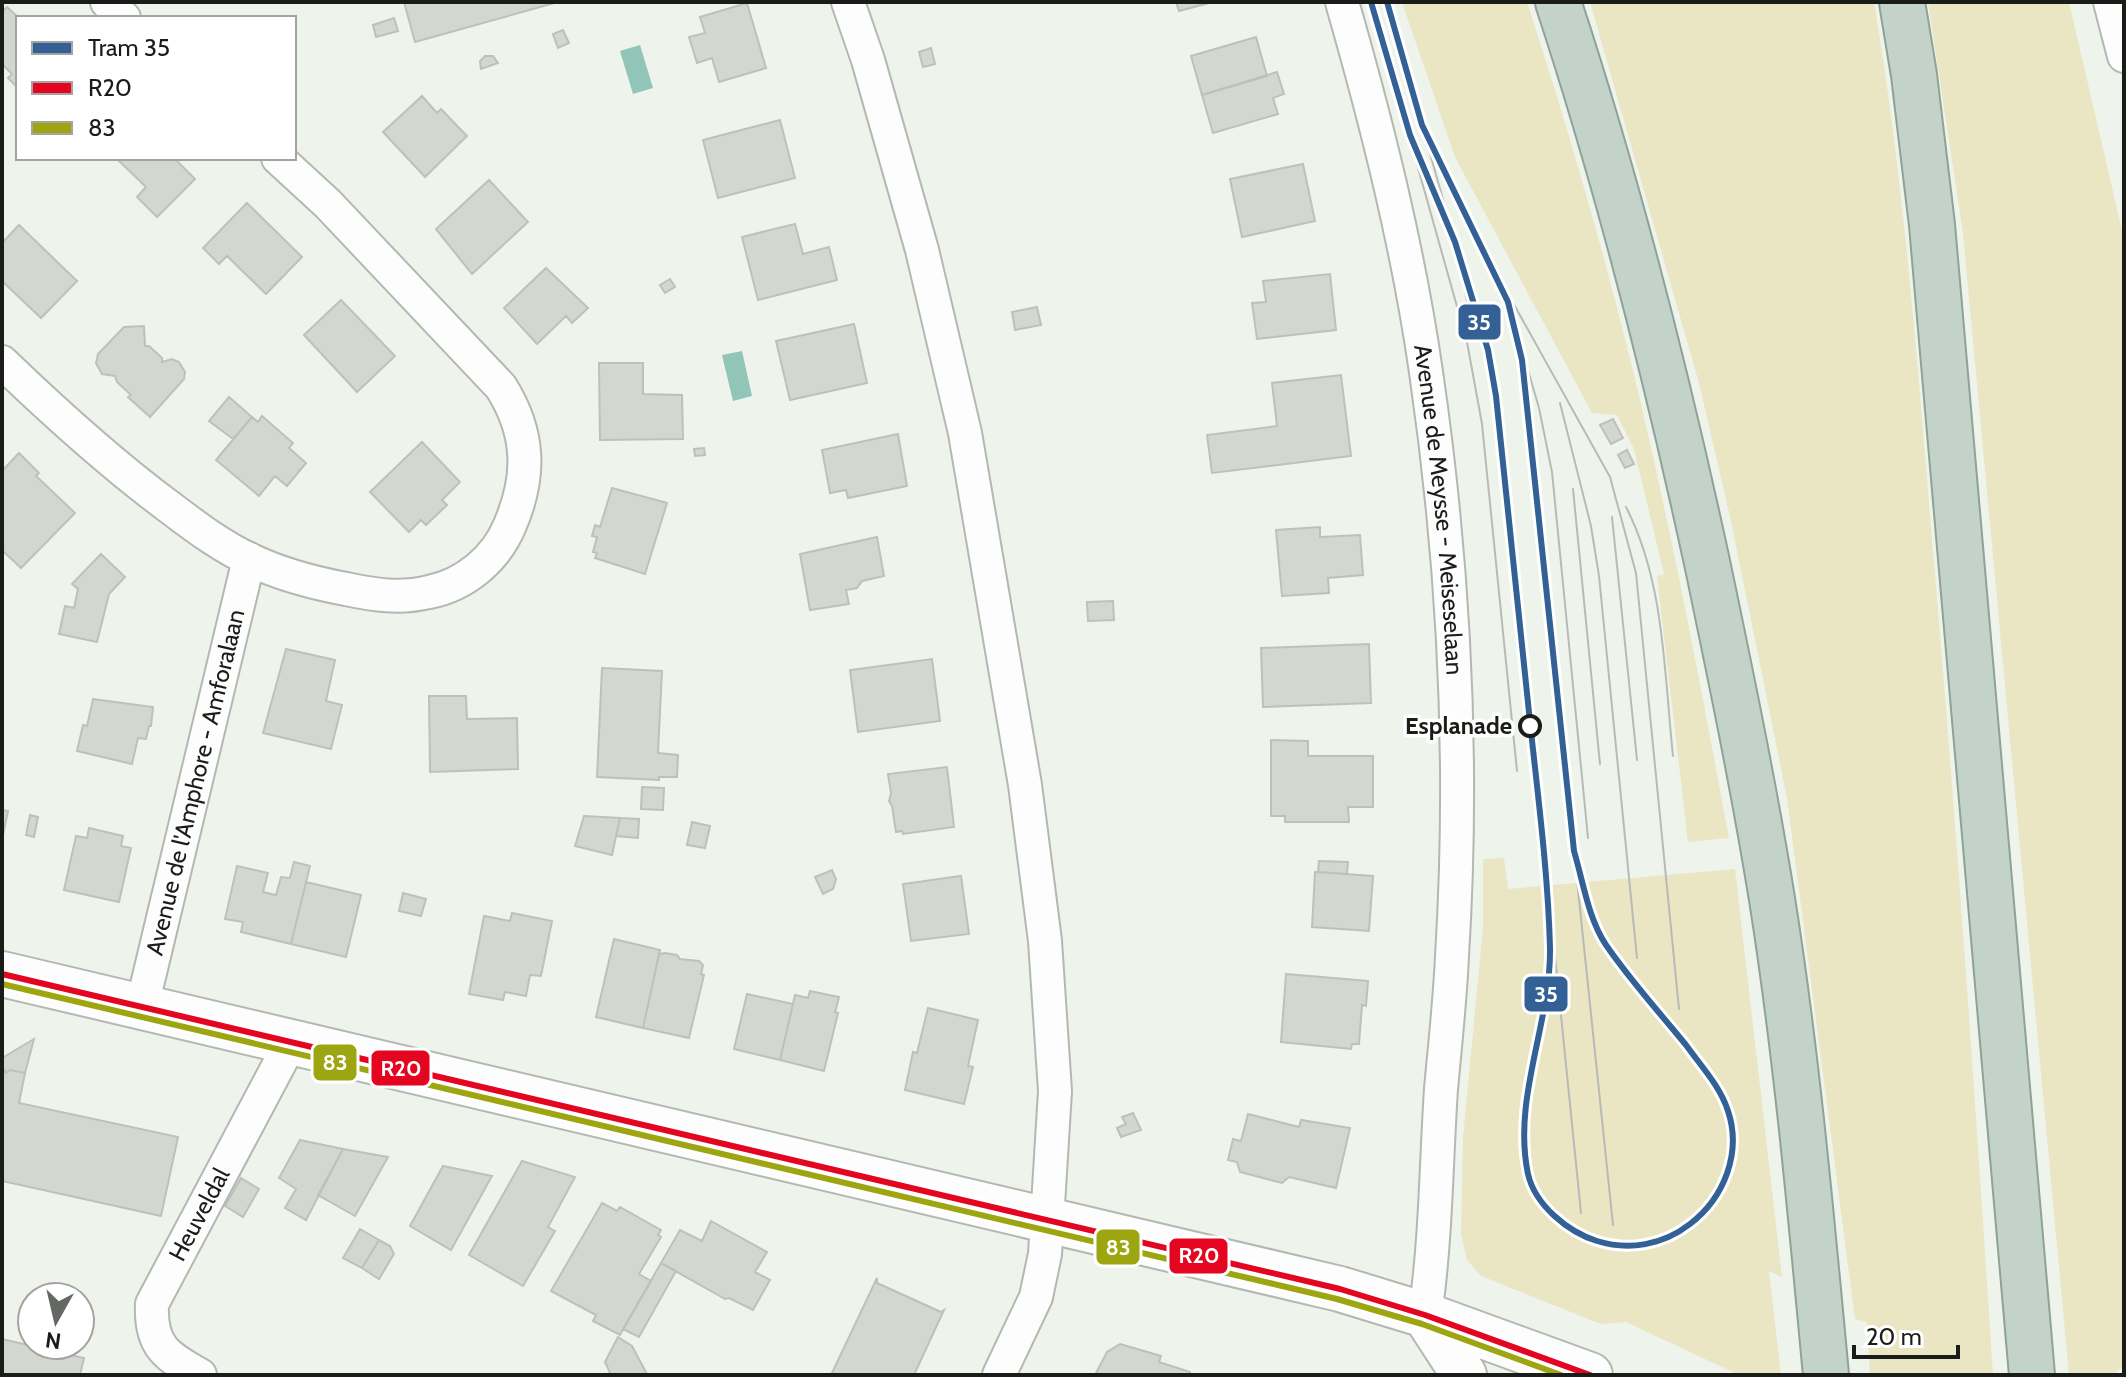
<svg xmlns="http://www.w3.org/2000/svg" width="2126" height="1377" font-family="Cabin,sans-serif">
	<rect width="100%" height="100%" fill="#eef4ec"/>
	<path fill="#eae5c3" d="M1402,2h125c43,132 82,267 114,402 34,144 61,289 88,434l-41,4 -31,-266 7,-2 -30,-125 -17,-34 -25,-2 -137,-256z
		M1590,2h284c30,178 43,357 58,537 24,278 43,557 61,836h-123l-3,-53 -12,-3 -68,-521 -56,-277 -32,-138z
		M1928,2h141l55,237v1127l-12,9h-43l-106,-1142z
		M1504,858l4,31 227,-20 47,408 -13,-6 12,104h-42l-113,-53 -25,2 -120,-48 -14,-16 -6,-26 2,-96 20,-211v-68z"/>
	<path fill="#91c5b7" d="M640,45l13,43 -20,6 -13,-43z
		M742,351l10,45 -19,5 -11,-46z"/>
	<path fill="#d4d7d0" stroke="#bec1bb" stroke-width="2" d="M404,2h154l-143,40z
		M1176,2h37l-34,9z
		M747,3l19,65 -47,14 -7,-24 -15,5 -8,-26 16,-4 -5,-16z
		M7,7l12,11 -1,70 -10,-10 4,-4 -10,-10v-52z
		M394,18l4,13 -22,6 -3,-12z
		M563,30l6,13 -11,5 -5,-14z
		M1256,37l11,39 -65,19 -11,-39z
		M931,48l4,16 -12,3 -4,-15z
		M485,56h8l5,7 -17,6 -1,-8z
		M1277,72l7,22 -11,4 5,16 -65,19 -11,-38z
		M422,96l15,17 4,-4 26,27 -42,41 -42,-45z
		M780,120l15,58 -77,20 -15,-58z
		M116,158h58l21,21 -38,38 -20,-20 9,-10z
		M1303,164l12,57 -73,16 -12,-58z
		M489,180l39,42 -56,52 -36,-45z
		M247,203l55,54 -36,37 -39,-38 -8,8 -16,-16z
		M795,224l8,30 26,-7 8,33 -79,20 -16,-63z
		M19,225l58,56 -36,37 -39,-37v-38z
		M546,268l42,40 -16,15 -6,-7 -29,28 -33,-36z
		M1330,274l6,56 -79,9 -5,-36 14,-1 -3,-21z
		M670,279l5,8 -10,6 -5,-8z
		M341,300l54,56 -38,36 -53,-57z
		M1037,307l4,18 -26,5 -3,-18z
		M854,324l13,59 -77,17 -14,-59z
		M144,326l1,20h4l13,12v4l10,-3 7,3 6,10 -1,7 -34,38 -22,-20 3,-2 -14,-13 -2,-6 -13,-2 -6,-11 2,-9 26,-27z
		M599,363h44v31l39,1 1,44 -83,1z
		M1341,375l10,81 -139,17 -5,-38 70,-9 -5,-43z
		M229,397l23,20 -19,22 -24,-18z
		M262,416l31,27 -4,5 17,15 -19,23 -12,-10 -16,20 -43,-36 36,-43 6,5z
		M1613,419l10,19 -12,6 -11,-19z
		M898,434l9,52 -59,12 -2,-8 -16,3 -8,-43z
		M422,442l38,40 -18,18 5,5 -21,20 -5,-5 -12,12 -39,-40z
		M704,448l1,7 -10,1 -1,-7z
		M1627,450l7,14 -9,4 -7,-13z
		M19,453l20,20 -3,3 39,37 -54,55 -19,-18v-79z
		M612,488l55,15 -22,71 -50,-16 2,-5 -4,-1 4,-15 -5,-1 3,-11 5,2z
		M1320,527v10l40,-2 3,40 -35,3 1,15 -47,3 -6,-66z
		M877,537l7,39 -22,5 -5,7 -11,2 3,14 -39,6 -10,-56z
		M101,554l24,23 -16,17 -12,48 -38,-8 6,-28 9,2 4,-19 -6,-5z
		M1113,601l1,19 -26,1 -1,-19z
		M1369,644l2,59 -108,4 -2,-59z
		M286,649l49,11 -9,41 16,4 -11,44 -68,-16z
		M932,659l8,62 -82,11 -8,-62z
		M602,668l60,3 -4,82 20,2 -1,22h-18v3l-62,-3z
		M429,696h37l1,23 50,-1 1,51 -88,3z
		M93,699l60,8 -2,19h-2l-3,13 -8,-1 -6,26 -55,-13 6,-26 4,1z
		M1271,740l37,1v15h65v51h-25l1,15h-64v-6h-14z
		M947,767l7,60 -51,7 -1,-3 -6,1 -4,-26 -3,-5 2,-8 -3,-19z
		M642,787l22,1 -1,22 -22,-1z
		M2,810l6,1 -6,29z
		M30,815l8,2 -4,20 -8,-2z
		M584,816l36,2 -8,37 -37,-9z
		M620,818l19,1 -1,19 -22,-2z
		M692,822l18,4 -5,22 -18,-3z
		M89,828l34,8 -2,10 10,2 -12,54 -55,-12 12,-54 11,2z
		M1319,861l29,1 -1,12 -29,-2z
		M294,862l16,4 -19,78 -50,-12 2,-10 -18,-3 12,-53 31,7 -5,19 13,3 5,-18 9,1z
		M832,870l4,9 -3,10 -10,5 -8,-17z
		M1315,872l58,4 -4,55 -57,-4z
		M961,876l8,58 -58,7 -8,-57z
		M306,882l55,13 -15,62 -55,-13z
		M403,893l23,6 -5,17 -22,-5z
		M512,913l40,8 -11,55 -11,-1 -4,21 -21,-4 -2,8 -34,-6 15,-78 26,5z
		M614,939l46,11 -17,78 -47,-11z
		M665,953l12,2 3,4 19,2 4,4 -2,9 3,1 -15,63 -46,-10 16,-74z
		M1286,974l82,7 -2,25 -4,-1 -3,39h-7l-1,5 -70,-7z
		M810,991l29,6 -4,15 3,1 -14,58 -44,-11 15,-65 13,3z
		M747,994l46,10 -13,56 -46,-11z
		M928,1008l50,12 -10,46 5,1 -9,37 -59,-14 8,-38 4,1z
		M34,1039l-9,34 -15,-3 -4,3 -4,-7v-8z
		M2,1066l4,7 4,-3 15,3 -6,30 159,34 -17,79 -159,-35z
		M1133,1113l8,17 -20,7 -4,-9 9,-4 -4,-7z
		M1248,1114l51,13 2,-7 49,8 -14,60 -47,-11 -7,6 -42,-11 -3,-10 -9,-2 5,-21 8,2z
		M300,1140l43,9 -37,71 -21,-12 11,-19 -17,-11z
		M343,1149l45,8 -33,59 -37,-21z
		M522,1161l53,16 -27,50 7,4 -32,55 -54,-31z
		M443,1166l49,10 -41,74 -41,-24z
		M241,1178l18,11 -16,28 -18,-11z
		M602,1203l15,8 3,-4 41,23 -3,5 3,2 -22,37 12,7 -31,54 -27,-14 3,-6 -45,-24z
		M711,1221l56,31 -12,20 15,8 -17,30 -24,-12 -4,1 -64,-36 19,-33 22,11z
		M360,1229l19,11 -17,28 -19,-10z
		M379,1240l11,6 4,8 -15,25 -17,-11z
		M661,1263l15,8 -37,66 -16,-8z
		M877,1278v5l64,29 3,-2 -30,65h-83z
		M618,1337l14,9 15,28 -36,1 -6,-13z
		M2,1339l82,19 -4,17h-78z
		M1120,1344l41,12 -2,6 31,10v3h-95l12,-23z"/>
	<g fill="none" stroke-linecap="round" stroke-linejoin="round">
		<defs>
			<g id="street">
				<path d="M107,2l17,16"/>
				<path d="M848,2l20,58 54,190 43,183 60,352 20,156 10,150 -10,163 -9,43 -37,78"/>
				<path id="s1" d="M1342,2c35,122 66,245 84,370 28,192 38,391 26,584 -2,45 -7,89 -11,133 -5,76 -5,151 -16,226"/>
				<path d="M2110,2l14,54"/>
				<path d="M2,362c54,52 109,102 170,147 25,19 52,39 81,52 30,14 61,22 93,28 28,6 54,10 83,3 36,-7 67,-33 81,-67 21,-49 20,-92 -9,-138l-173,-183 -50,-46"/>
				<path id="s2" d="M142,1006l107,-447"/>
				<path id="s3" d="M200,1375c-34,-19 -50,-29 -48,-71l139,-262"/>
			</g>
			<path id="secondary" d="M2,974l1338,315 85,26 165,60
				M1425,1315l39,60"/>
			<path id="highway" d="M1558,2c61,185 109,375 150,565 23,110 46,221 64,332 25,158 39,317 54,476
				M1902,2l12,73 18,150 100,1150"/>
		</defs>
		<use href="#street" stroke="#b3b8b1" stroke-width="36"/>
		<use href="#secondary" stroke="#b3b8b1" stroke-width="48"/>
		<use href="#highway" stroke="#8fa296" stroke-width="48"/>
		<use href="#street" stroke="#fcfdfc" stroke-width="32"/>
		<use href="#secondary" stroke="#fcfdfc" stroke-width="44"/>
		<use href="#highway" stroke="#c3d3ca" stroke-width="44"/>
		<path stroke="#b8bab8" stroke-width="2" d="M1393,79l74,263 15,82 35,347
			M1422,125l33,117 12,59
			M1492,265l118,212 26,96 43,436
			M1513,318l26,90 13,64 36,366
			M1560,403l31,123 8,50 38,382
			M1573,489l27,275
			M1626,507c39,76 38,166 47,249
			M1612,517l25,243
			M1574,851l39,374
			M1548,887l33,326"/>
		<defs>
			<path id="bus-1" d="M2,974l1338,315 85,26 165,60"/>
			<path id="bus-2" d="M2,984l1335,315 85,25 139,51"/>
		</defs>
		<use href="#bus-1" stroke="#fff" stroke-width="12"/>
		<use href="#bus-2" stroke="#fff" stroke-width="12"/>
		<use href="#bus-1" stroke="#e40521" stroke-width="6"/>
		<use href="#bus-2" stroke="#9da511" stroke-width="6"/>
		<defs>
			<path id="tram-1" d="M1371,2l39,133 45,107 33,108 8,46c11,109 23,217 34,326 8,75 18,150 20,226 1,76 -38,150 -22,226 7,31 40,58 69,67 32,10 66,4 93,-17 34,-26 52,-71 38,-113 -8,-25 -27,-45 -42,-66 -27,-33 -56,-65 -80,-100 -18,-27 -23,-64 -32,-94l-52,-491 -14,-58 -86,-177 -35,-123"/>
		</defs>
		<use href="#tram-1" stroke="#fff" stroke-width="12"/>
		<use href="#tram-1" stroke="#336195" stroke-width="6"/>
	</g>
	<circle fill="#fff" stroke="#191c17" stroke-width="4" cx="1530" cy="726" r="10"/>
	<g text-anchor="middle" stroke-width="7" stroke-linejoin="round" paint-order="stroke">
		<g font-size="24" fill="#191c17" stroke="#fff">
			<text dy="8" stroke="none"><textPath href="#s1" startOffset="518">Avenue de Meysse - Meiseselaan</textPath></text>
			<text dy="8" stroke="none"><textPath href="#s2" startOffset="230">Avenue de l'Amphore - Amforalaan</textPath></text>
			<text dy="8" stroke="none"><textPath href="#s3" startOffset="194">Heuveldal</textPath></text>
		</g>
		<g font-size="24" font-weight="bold" fill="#191c17" stroke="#fff" text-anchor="end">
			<text x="1512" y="734">Esplanade</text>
		</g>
	</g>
	<g stroke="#fff" stroke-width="3">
		<rect x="1457" y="303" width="45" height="38" rx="8" fill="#336195"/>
		<rect x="1523" y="975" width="46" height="38" rx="8" fill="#336195"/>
		<rect x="312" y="1043" width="46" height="39" rx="8" fill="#9da511"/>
		<rect x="370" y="1049" width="61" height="38" rx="8" fill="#e40521"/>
		<rect x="1095" y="1228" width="46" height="38" rx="8" fill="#9da511"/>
		<rect x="1168" y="1237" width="61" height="38" rx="8" fill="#e40521"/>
	</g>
	<g font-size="22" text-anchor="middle" font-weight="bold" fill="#fff">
		<text x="1479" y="330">35</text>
		<text x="1546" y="1002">35</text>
		<text x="335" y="1070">83</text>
		<text x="401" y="1076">R20</text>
		<text x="1118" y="1255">83</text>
		<text x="1199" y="1263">R20</text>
	</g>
	<rect width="2126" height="1377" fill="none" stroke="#191c17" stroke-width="8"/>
	<rect x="16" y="16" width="280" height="144" fill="#ffffff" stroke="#a3a4a2" stroke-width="2"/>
	<rect x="32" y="42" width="40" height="12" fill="#336195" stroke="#a3a4a2" stroke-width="2"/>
	<text x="88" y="56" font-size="24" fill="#191c17">Tram 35</text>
	<rect x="32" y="82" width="40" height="12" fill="#e40521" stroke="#a3a4a2" stroke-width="2"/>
	<text x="88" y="96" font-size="24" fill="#191c17">R20</text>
	<rect x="32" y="122" width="40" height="12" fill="#9da511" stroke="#a3a4a2" stroke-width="2"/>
	<text x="88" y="136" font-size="24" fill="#191c17">83</text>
	<g transform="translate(56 1321) rotate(188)"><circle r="38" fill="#ffffff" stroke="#a3a4a2" stroke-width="2"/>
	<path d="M0-6L14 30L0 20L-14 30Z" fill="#646862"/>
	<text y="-12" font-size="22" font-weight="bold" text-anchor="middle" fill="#191c17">N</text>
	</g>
	<path d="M1854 1345v12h104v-12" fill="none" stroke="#191c17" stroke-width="4"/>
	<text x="1866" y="1345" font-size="24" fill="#191c17" stroke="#ffffff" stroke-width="6" paint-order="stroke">20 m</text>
</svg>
